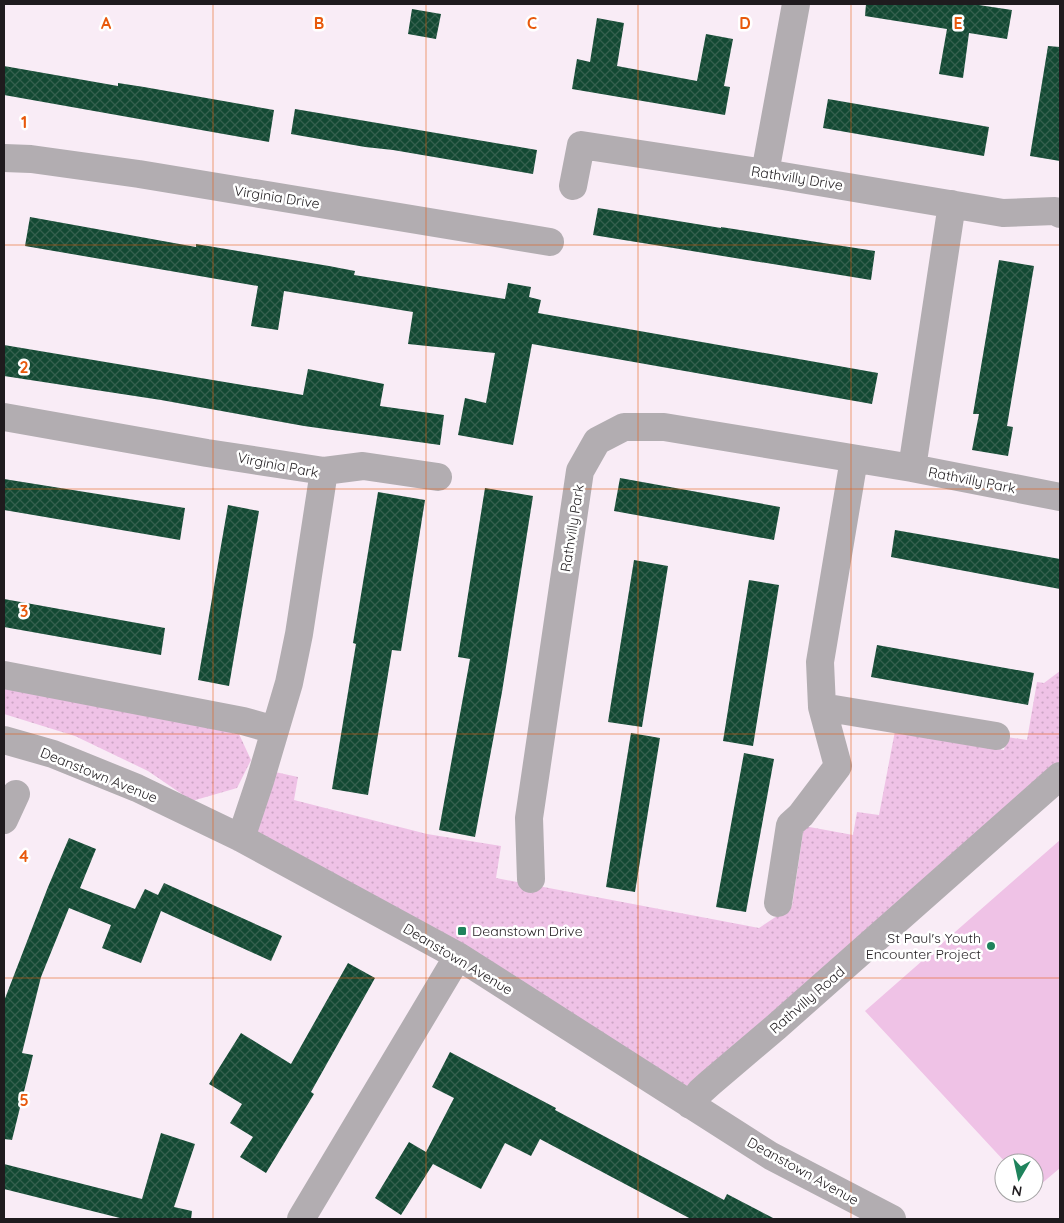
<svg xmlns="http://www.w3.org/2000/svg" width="1064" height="1223" font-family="Quicksand,sans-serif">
	<defs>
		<pattern id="grass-dots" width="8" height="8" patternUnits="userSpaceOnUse" patternTransform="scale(1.25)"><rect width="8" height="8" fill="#efc2e6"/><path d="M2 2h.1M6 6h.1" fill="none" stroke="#cca6c5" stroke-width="1.8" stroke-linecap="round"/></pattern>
		<pattern id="building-cross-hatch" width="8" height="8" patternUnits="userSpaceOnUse" patternTransform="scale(1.25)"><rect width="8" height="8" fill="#134933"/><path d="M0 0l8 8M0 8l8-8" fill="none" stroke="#35604e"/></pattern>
	</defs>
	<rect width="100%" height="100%" fill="#f9ecf6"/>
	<path fill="url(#grass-dots)" d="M1060,671v105l-370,328 -447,-267 23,-67 32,7 -4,23 133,34 74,12 -5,32 263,50 33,-22 12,-80 49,9 4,-23 22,3 16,-84 109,19 3,-13 20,3 10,-58 7,1z
		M4,682l229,39 18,39 -14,28 -45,13 -44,-30 -73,-35 -71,-22z"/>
	<path fill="#efc2e6" d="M1060,840v328l-26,22v-27h-28l-141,-152z"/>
	<path fill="url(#building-cross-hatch)" d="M866,4h106l40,6 -5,29 -38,-6 -6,45 -24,-4 8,-45 -82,-13z
		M412,9l29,5 -5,25 -28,-5z
		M597,18l27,5 -7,43 80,15 9,-47 27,5 -9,47 6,1 -5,28 -153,-26 5,-30 13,3z
		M1048,46l12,1v114l-30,-5z
		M4,66l114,20v-3l26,4 130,23 -5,32 -265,-47z
		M828,99l161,28 -5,29 -161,-28z
		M295,109l242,41 -4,24 -140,-24 -28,-3 -74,-13z
		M598,208l123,20v-1l154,24 -4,29 -278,-45z
		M30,217l166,30v-3l133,22 26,5 -1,4 151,24 3,-16 23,4 -2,10 12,3 -3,13 340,60 -6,31 -340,-60 -19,101 -55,-10 7,-37 21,5 9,-50 -87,-9 5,-32 -129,-21 -6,39 -27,-4 7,-40 -233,-40z
		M999,260l35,6 -27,160 6,1 -5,29 -36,-6 7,-36h-6z
		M4,345l299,50 5,-26 76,15 -4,22 64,9 -4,30 -136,-19 -143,-26 -157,-24z
		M620,478l160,29 -6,33 -160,-29z
		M4,479l181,29 -5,32 -176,-30z
		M485,488l48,8 -31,196 -27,145 -36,-7 31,-171 -12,-2z
		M378,492l47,8 -24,151 -9,-1 -24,145 -36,-6 24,-145 -3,-1z
		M228,505l31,6 -30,175 -31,-6z
		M895,530l165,29v30l-169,-32z
		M634,560l34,6 -26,161 -34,-5z
		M749,580l30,5 -26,161 -30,-5z
		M4,599l161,29 -4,27 -157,-28z
		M877,645l157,28 -6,32 -157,-28z
		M631,733l29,5 -25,154 -29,-5z
		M744,753l30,6 -28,153 -30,-5z
		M69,838l27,11 -16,39 55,21 10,-20 13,6 6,-12 118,53 -11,25 -110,-50 -20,52 -39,-15 9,-23 -42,-17 -28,69 -19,76 11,2 -21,85 -8,-1v-138l44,-114z
		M348,963l27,15 -64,114 3,2 -48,79 -26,-16 13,-20 -23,-14 12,-19 -33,-20 32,-51 50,31z
		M450,1052l106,56 -1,2 169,90 3,-6 48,25h-84l-151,-80 -9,17 -26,-13 -24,46 -48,-25 -32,51 -26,-17 34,-56 17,10 28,-54 -22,-11z
		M161,1133l34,11 -21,63 18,4 -1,8h-67l-120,-30v-25l138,35z"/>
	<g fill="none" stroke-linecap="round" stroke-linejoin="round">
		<path stroke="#b2adb1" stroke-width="28" d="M4,158l27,1 108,15 411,68
			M765,173l31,-169
			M573,186l8,-41 184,28 238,40 52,-2 5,3
			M4,417l203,36 117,18 39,-5 75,11
			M912,468l40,-264
			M4,675l239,46 32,9
			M822,707l174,29
			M4,740l49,14 84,34 104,50 217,118 313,200 121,63
			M4,820l12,-26
			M241,838l19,-57 29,-98 10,-49 25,-163
			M531,879l-2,-61 51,-347 17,-30 27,-14h40l248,41 148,29
			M778,903l12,-78 11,-10 37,-49 -16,-59 -2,-45 34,-203
			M690,1105l10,-13 10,-9 66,-56 284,-251
			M301,1219l157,-263"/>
	</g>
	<path fill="none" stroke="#e8590c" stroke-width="1" stroke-opacity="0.55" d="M213,4v1215M426,4v1215M638,4v1215M851,4v1215M4,245h1056M4,489h1056M4,734h1056M4,978h1056"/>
	<g fill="#1f835c" stroke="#fff" stroke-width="2">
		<rect x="457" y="926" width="10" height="10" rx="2.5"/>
		<circle cx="991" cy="946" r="5"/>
	</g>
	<g text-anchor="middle" stroke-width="5" stroke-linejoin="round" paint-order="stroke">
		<g font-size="14" fill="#1f1b1e" stroke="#fff">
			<text transform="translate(797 178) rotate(9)" y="5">Rathvilly Drive</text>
			<text transform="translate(277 197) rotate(9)" y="5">Virginia Drive</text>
			<text transform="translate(278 465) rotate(11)" y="5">Virginia Park</text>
			<text transform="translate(972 480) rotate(11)" y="5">Rathvilly Park</text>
			<text transform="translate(572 528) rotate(-81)" y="5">Rathvilly Park</text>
			<text transform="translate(99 775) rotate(22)" y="5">Deanstown Avenue</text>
			<text transform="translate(458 959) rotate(31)" y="5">Deanstown Avenue</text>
			<text transform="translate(807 1000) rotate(-41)" y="5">Rathvilly Road</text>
			<text transform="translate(803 1171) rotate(29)" y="5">Deanstown Avenue</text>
		</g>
		<g font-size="14" fill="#1f1b1e" stroke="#fff" text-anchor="start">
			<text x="472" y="936">Deanstown Drive</text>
			<text x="981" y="943" text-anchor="end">St Paul's Youth<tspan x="981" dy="16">Encounter Project</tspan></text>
		</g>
	</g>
	<g font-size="16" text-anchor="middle" font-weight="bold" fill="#e8590c" stroke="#fff" stroke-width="5" stroke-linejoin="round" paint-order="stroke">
		<text x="106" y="29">A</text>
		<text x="319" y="29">B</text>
		<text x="532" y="29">C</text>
		<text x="745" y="29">D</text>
		<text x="958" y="29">E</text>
		<text x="24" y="128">1</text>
		<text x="24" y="373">2</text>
		<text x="24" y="617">3</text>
		<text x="24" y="862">4</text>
		<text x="24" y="1106">5</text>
	</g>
	<rect width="1064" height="1223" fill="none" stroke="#1f1b1e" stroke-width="10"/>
	<g transform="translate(1019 1178) rotate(189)"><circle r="24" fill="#ffffff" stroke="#a5a4a5"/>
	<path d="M0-4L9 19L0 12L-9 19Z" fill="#1f835c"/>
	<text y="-8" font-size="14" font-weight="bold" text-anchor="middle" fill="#1f1b1e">N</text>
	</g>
</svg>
